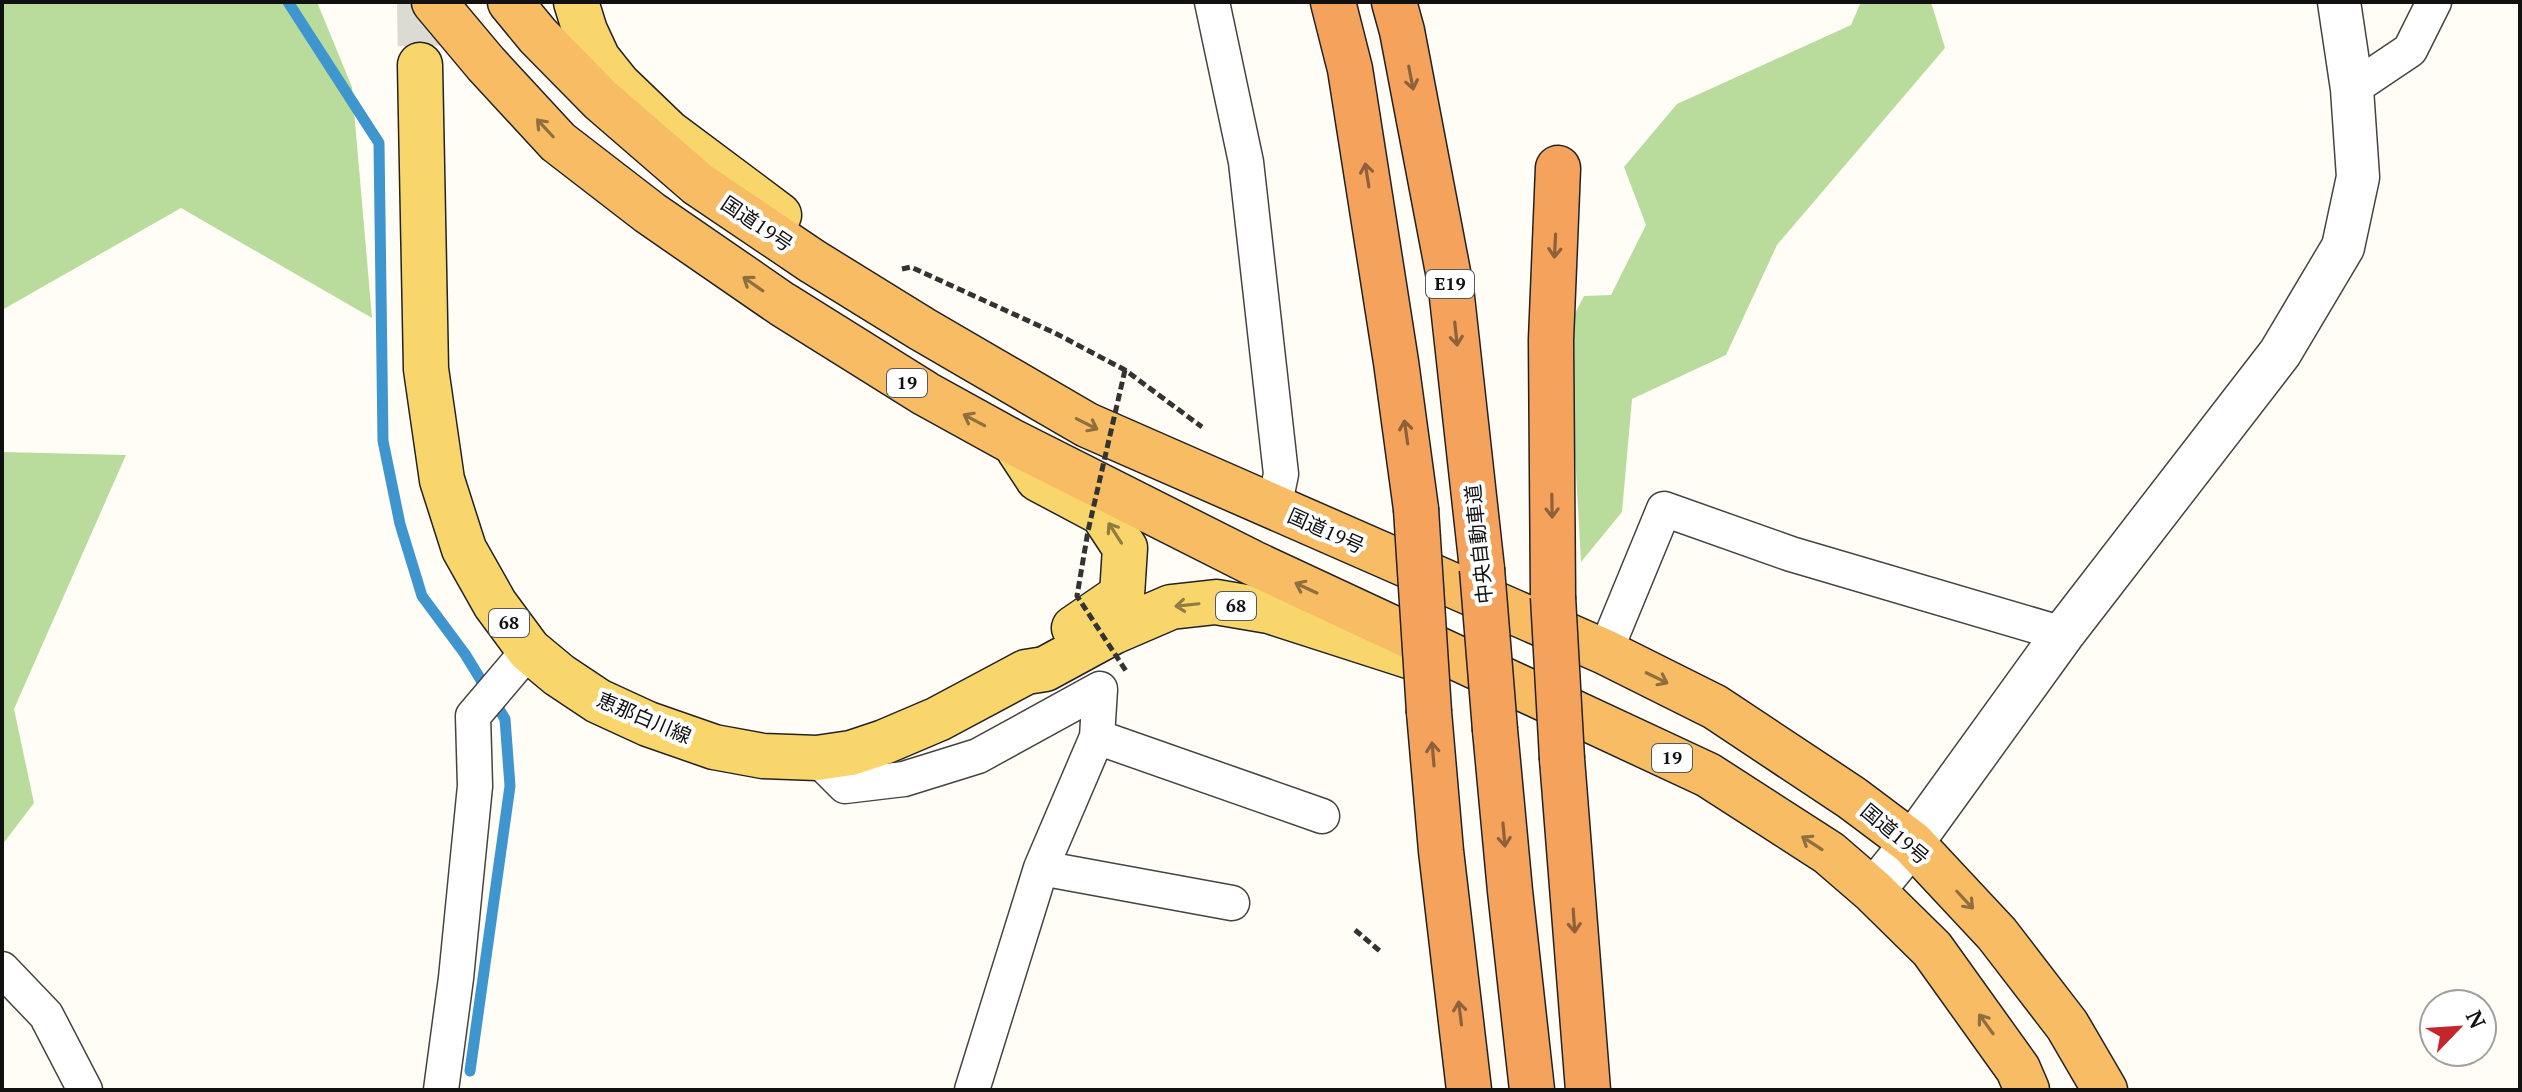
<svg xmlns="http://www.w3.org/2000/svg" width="2522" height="1092" font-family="'PT Serif','Noto Sans JP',serif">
	<rect width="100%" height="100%" fill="#fffdf5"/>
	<path fill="#b9dc9c" d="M2,2h315l35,85 20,231 -191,-110 -179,102z
		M1861,2h70l14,46 -168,197 -51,110 -94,44 -10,113 -41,50 -13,-235 16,-31 27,-1 35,-70 -22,-58 53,-63 174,-79z
		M2,452l124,3 -112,254 20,94 -32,42z"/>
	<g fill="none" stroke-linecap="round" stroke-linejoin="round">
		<path stroke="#3f96cf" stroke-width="11" d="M288,2l91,141 4,298 17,83 22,72 43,58 40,65 5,67 -40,285"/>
		<path stroke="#dbdad3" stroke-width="44" stroke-dasharray="44 22" stroke-linecap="butt" d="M419,2l1,63"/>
		<defs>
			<path id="minor" d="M1212,2l34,160 35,312 -7,34
				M2352,89l58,-39 24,-48
				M1605,652l59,-143 127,45 272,80
				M1097,737l225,79
				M817,758l28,28 59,-7 74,-23 122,-67 -3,48 -56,131 191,35
				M2,969l44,46 39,75
				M441,1090l15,-112 19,-192 -2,-70 56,-66
				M972,1090l69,-222"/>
			<path id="tertiary" d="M1873,891l39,-48 151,-209 217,-281 63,-106 15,-70 -6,-88 -13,-87"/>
			<path id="primary" d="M576,2l9,29 13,28 20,25 50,48 111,83
				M420,65l6,304 16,111 22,69 31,55 34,46 30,25 39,26 50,23 66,23 49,9 54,2 34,-5 33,-11 54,-23 88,-47 19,-3 68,-37 58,-25 45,-5 53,9 152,49 21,-2
				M1019,450l19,29 64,34 23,35 -3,47 -48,33"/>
			<path id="trunk" d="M434,2l52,62 72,78 92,71 132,91 144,90 87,48 240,121 455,212 121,78 44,38 59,58 86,120 9,21
				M510,2l28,34 63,64 97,84 114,77 110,68 165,96 518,227 110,55 137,91 60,45 85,91 70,91 38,65"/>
			<path id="motorway" d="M1333,2l17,67 46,293 20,147
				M1394,2l8,29 49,257 31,281
				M1553,597l-2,-257 7,-172
				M1429,712l12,139 28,239
				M1495,730l15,161 22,199
				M1562,759l26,331"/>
		</defs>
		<use href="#minor" stroke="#444" stroke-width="37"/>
		<use href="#tertiary" stroke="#444" stroke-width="45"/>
		<use href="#primary" stroke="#222" stroke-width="47"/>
		<use href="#trunk" stroke="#222" stroke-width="47"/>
		<use href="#motorway" stroke="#222" stroke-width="47"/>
		<path stroke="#333" stroke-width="5" stroke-dasharray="8 4" stroke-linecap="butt" d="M902,269l9,-2 144,66 70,37 77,57
			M1355,930l26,22"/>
		<use href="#minor" stroke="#fff" stroke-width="34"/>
		<use href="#tertiary" stroke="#fff" stroke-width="42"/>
		<use href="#primary" stroke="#f9d66b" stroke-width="44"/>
		<use href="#trunk" stroke="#f7bc64" stroke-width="44"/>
		<use href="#motorway" stroke="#f5a25d" stroke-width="44"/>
		<defs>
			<path id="motorway-bridge" d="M1416,509l13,203
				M1482,569l13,161
				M1553,597l9,162"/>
		</defs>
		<use href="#motorway-bridge" stroke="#222" stroke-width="47" stroke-linecap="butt"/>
		<path stroke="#333" stroke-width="5" stroke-dasharray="8 4" stroke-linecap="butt" d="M1125,370l-37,161 -11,65 49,75"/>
		<use href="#motorway-bridge" stroke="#f5a25d" stroke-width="44"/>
	</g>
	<defs><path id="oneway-shaft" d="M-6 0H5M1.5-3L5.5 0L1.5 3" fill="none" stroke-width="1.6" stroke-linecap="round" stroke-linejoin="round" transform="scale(2)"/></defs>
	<g stroke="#8e613b">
		<use href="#oneway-shaft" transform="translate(1411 78) rotate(79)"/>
		<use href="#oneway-shaft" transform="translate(1367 175) rotate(-99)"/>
		<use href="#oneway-shaft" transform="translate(1555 246) rotate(93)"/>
		<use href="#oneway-shaft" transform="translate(1456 334) rotate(84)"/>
		<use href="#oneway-shaft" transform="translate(1406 432) rotate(-98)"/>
		<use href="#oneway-shaft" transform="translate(1552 506) rotate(89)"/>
		<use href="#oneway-shaft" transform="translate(1433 754) rotate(-95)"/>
		<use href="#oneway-shaft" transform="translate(1504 835) rotate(85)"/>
		<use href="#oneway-shaft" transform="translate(1574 921) rotate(86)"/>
		<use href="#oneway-shaft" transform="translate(1460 1013) rotate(-97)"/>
	</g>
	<g stroke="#906f3f">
		<use href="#oneway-shaft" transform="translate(545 128) rotate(-133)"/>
		<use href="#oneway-shaft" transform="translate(753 284) rotate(-145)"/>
		<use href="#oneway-shaft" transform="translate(974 420) rotate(-152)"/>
		<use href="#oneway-shaft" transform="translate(1087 424) rotate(27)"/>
		<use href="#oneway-shaft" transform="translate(1306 588) rotate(-155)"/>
		<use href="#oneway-shaft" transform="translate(1657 678) rotate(26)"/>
		<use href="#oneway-shaft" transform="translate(1812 843) rotate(-147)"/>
		<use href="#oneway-shaft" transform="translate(1965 900) rotate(47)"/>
		<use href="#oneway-shaft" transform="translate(1986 1024) rotate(-126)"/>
	</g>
	<g stroke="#917d42">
		<use href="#oneway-shaft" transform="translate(1115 533) rotate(-123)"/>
		<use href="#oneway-shaft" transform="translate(1187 605) rotate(174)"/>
	</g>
	<g text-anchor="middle" stroke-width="8" stroke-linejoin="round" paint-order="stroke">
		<g fill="#fff" stroke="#585858" stroke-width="2">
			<rect x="1426" y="270" width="48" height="28" rx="6"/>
			<rect x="887" y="369" width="40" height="28" rx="6"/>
			<rect x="1216" y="592" width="40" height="28" rx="6"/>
			<rect x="489" y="609" width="40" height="28" rx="6"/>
			<rect x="1652" y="744" width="40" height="28" rx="6"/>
		</g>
		<g font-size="18" font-weight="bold" fill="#111">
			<text x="1450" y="290">E19</text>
			<text x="907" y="389">19</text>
			<text x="1236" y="612">68</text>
			<text x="509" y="629">68</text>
			<text x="1672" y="764">19</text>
		</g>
		<g font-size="20" fill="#111" stroke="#fff">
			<text transform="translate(757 224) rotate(34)" y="7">国道19号</text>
			<text transform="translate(1326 531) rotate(24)" y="7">国道19号</text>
			<text transform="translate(1479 544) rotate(-96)" y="7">中央自動車道</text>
			<text transform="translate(644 718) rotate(23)" y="7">恵那白川線</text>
			<text transform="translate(1895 834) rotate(40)" y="7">国道19号</text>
		</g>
	</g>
	<rect width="2522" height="1092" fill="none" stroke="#111111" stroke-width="8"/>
	<g transform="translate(2458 1028) rotate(65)"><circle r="38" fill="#ffffff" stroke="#a0a0a0" stroke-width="2"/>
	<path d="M0-6L14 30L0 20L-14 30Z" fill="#c4262e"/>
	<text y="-12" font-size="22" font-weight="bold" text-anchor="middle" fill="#111111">N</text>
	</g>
</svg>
